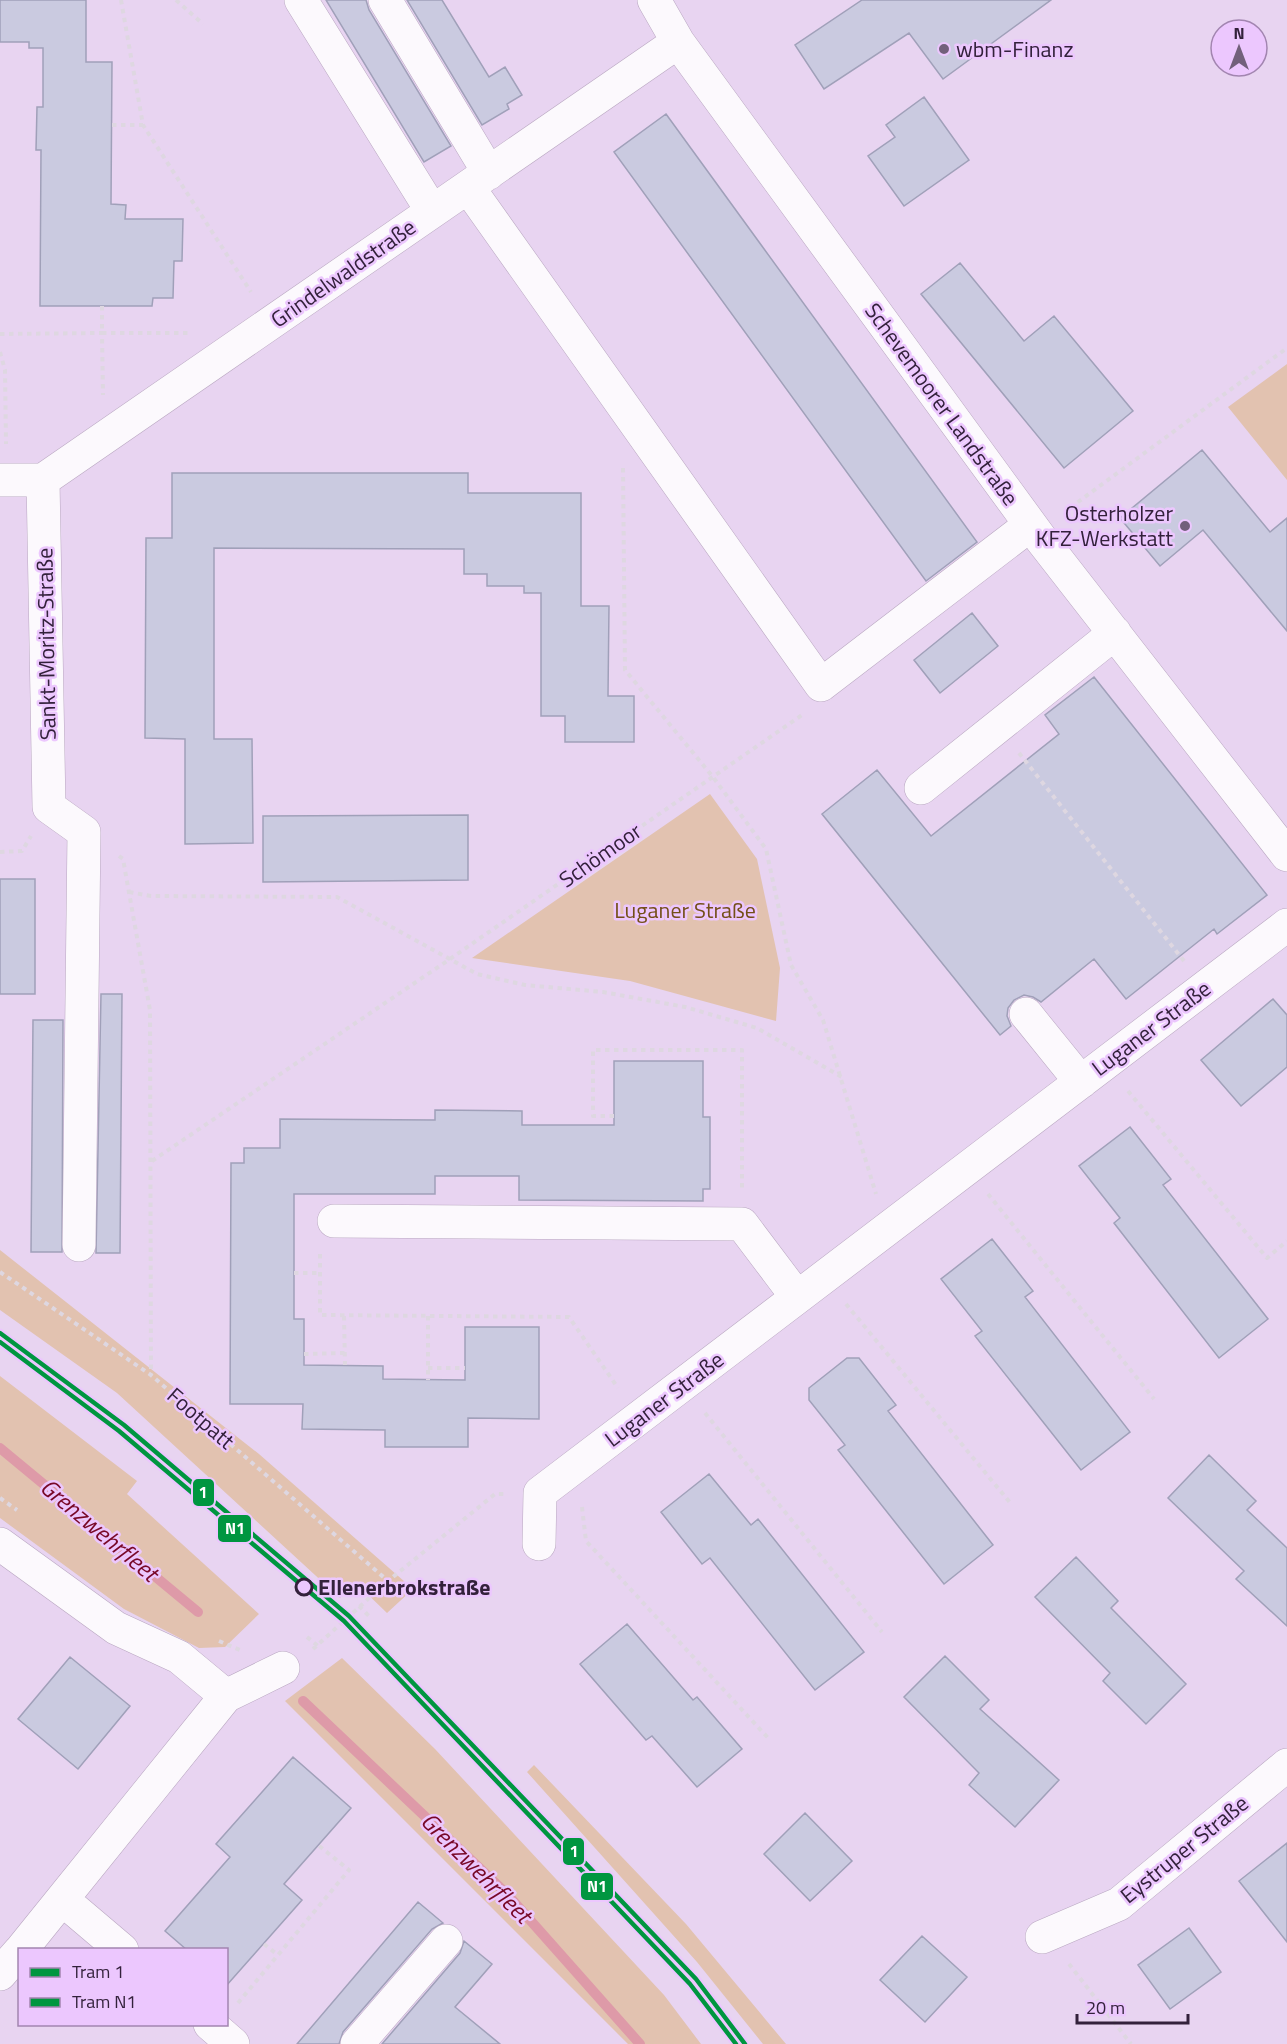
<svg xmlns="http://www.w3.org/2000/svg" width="1287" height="2044" font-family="'Titillium Web',sans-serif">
	<rect width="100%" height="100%" fill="#e8d4f1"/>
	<path fill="#e2c2b0" d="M1287,364v116l-59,-73z
		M710,794l47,65 23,109 -4,53 -146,-40 -158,-23z
		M0,1250l259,204 154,135 -26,24 -30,-29 -17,14 -223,-205 -117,-83z
		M0,1376l137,105 -10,13 132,120 -34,33 -26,1 -75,-39 -124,-91z
		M342,1658l93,91 229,246 37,49h-73l-343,-343z
		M534,1765l152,159 100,120h-23l-66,-82 -170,-190z"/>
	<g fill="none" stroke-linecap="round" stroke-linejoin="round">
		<path stroke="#de9aa8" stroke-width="10" d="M0,1448l198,164
			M303,1701l204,193 133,150"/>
	</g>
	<path fill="#cacae0" stroke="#a0a0b9" stroke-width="1.5" d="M0,0h86v62h26l-1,142 15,1 -1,14h58l-1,42h-8l-1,37h-20l-1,8h-112l1,-156h-5l1,-43h6v-59h-14v-6h-29z
		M326,0h40l3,10 82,136 -27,16z
		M407,0h35l47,77 16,-10 17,28 -15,9 2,5 -27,16z
		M862,0h189l-108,79 -34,-46 -85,56 -29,-44z
		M924,97l45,63 -65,46 -36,-50 27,-19 -9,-12z
		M666,114l311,428 -51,39 -312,-429z
		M960,263l64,78 30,-25 79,95 -69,57 -143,-174z
		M1202,450l68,82 17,-14v113l-84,-101 -43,36 -40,-48z
		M172,473h296v20h113v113h28l-1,90h26v46h-69v-26h-24v-123h-17v-7h-37v-12h-23v-25l-250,-1v191h38l1,104 -68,1v-105l-40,-1 1,-200h26z
		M972,613l26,33 -58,47 -26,-33z
		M1094,677l173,218 -50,39 -3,-5 -88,70 -32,-40 -53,43 -8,-5 -9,-2 -10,5 -6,8 -1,8 4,10 -11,9 -178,-221 55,-44 54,66 128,-102 -14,-19z
		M468,815v65l-205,2v-66z
		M0,879h35v115h-35z
		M101,994h21l-2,259h-24z
		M1273,999l14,16v52l-46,39 -40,-46z
		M33,1020h30l-1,232h-31z
		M614,1061h89v56h7v72h-7v12l-184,-1v-24h-84v18h-141v125h10v46l79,1v13l82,1v-53h74v92l-71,-1v29h-83v-17l-83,-1 1,-25h-73l1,-241h13v-15h36v-29l155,1v-10l87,1v14h92z
		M1130,1127l41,52 -8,6 105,134 -49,39 -105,-135 6,-5 -41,-52z
		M992,1239l41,52 -8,6 105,135 -49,38 -106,-134 7,-5 -41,-52z
		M847,1358h12l37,47 -8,6 105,134 -49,39 -106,-134 7,-5 -36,-45v-12z
		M1209,1455l47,46 -9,9 40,38v78l-51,-47 8,-8 -76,-73z
		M709,1474l42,51 7,-6 106,133 -49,38 -105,-132 -8,6 -41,-52z
		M1076,1557l42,44 -7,7 75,76 -40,40 -43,-43 7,-8 -75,-76z
		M627,1624l66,76 4,-3 45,52 -45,38 -45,-51 -6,4 -66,-76z
		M945,1656l44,44 -9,9 79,71 -44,47 -46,-42 10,-12 -75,-76z
		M70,1657l60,49 -52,63 -60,-50z
		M293,1757l58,51 -67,76 18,16 -76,86v-36h-39l-22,-19 65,-74 -14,-13z
		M805,1813l47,48 -42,40 -46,-47z
		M1287,1843v99l-48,-61z
		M418,1902l25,21 -11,6 -89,103 -4,12h-42z
		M1189,1928l32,44 -51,37 -32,-44z
		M922,1936l45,41 -42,45 -45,-42z
		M464,1941l28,23 -37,43 45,37h-118l78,-91z"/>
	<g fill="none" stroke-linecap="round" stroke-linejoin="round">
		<defs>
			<path id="minor" d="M301,0l131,211
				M385,0l104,173
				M654,0l24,42 363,497 246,316
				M468,187l353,498 209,-160
				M0,480h43l635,-438
				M43,480l6,327 35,25 -5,413
				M921,788l194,-155
				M1026,1014l55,68
				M334,1221l408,3 55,73
				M0,1544l116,84 63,29 47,39
				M539,1544l1,-51 747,-568
				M63,1900l59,50
				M1042,1937l77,-33 168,-139
				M21,1950l205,-254 57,-28
				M0,1974l20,-23
				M210,2024l23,20
				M357,2044l89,-103"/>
		</defs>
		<use href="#minor" stroke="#b9a7c1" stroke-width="34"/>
		<path stroke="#ded7e1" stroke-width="4" stroke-dasharray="4.5 4.5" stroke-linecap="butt" d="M121,0l22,125 108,167
			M176,0l27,24
			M112,125h31
			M102,306v27h89
			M0,334l102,-1 1,62
			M0,352l5,18 1,74
			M623,468l2,202 88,107 53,72 25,116 32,55 53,174
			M1065,515l13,-13 209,-154
			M1019,753l165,208
			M0,852l22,-1 9,-15
			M119,856l4,3 27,151 1,365
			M129,892l22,4 186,1 140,77 48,11 78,7 82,15 72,21 85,49
			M1128,1091l139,167 20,-17
			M614,1116h-21v-66h149v140
			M152,1161l298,-202 352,-244
			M988,1194l166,205
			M320,1254v61l249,2 49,71
			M0,1272l151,103 237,206
			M294,1273h26
			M846,1304l166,201
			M344,1316l1,49
			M428,1316v64
			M304,1354l41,-1
			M428,1368h37
			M705,1413l177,219
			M0,1498l17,12
			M582,1507l4,34 184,199
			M359,1606l10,10
			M307,1637l11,9
			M219,1641l21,9
			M313,1649l75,-68 107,-87h11
			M264,1944l14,11
			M1069,1964l62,80
			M238,2003l111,-133 -31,-25"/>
		<use href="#minor" stroke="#fcf9fd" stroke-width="33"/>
		<defs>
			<path id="tram-1" d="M0,1333l124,92 225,191 347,363 49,65"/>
			<path id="tram-2" d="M0,1342l119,89 225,190 346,363 46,60"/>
		</defs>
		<use href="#tram-1" stroke="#ecc7fe" stroke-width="9"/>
		<use href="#tram-2" stroke="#ecc7fe" stroke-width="9"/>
		<use href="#tram-1" stroke="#009640" stroke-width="4.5"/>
		<use href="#tram-2" stroke="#009640" stroke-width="4.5"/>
	</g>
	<g fill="#72607b" stroke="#ecc7fe" stroke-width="2">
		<circle cx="944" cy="49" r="6"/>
		<circle cx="1185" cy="526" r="6"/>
	</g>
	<circle fill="#ecc7fe" stroke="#33213b" stroke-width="3" cx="304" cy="1587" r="8"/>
	<g text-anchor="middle" stroke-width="5" stroke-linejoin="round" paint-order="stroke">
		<g font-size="22" fill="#33213b" stroke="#ecc7fe" text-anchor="start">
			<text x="956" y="57">wbm-Finanz</text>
			<text x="1173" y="521" text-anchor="end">Osterholzer<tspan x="1173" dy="25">KFZ-Werkstatt</tspan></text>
		</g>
		<g font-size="22" fill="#33213b" stroke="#ecc7fe">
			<text transform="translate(343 273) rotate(-35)" y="8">Grindelwaldstraße</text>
			<text transform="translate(942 404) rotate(54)" y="8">Schevemoorer Landstraße</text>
			<text transform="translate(46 644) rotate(-91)" y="8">Sankt-Moritz-Straße</text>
			<text transform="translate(600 855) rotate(-35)" y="8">Schömoor</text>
			<text transform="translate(1151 1028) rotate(-37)" y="8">Luganer Straße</text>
			<text transform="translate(664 1399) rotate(-37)" y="8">Luganer Straße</text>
			<text transform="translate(201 1418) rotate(41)" y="8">Footpatt</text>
			<text transform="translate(1184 1849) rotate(-39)" y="8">Eystruper Straße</text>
		</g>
		<g font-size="22" fill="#734f18" stroke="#ecc7fe">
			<text x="685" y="918">Luganer Straße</text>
		</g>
		<g font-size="22" font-weight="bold" fill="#33213b" stroke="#ecc7fe" text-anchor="start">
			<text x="318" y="1595">Ellenerbrokstraße</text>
		</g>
		<g font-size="24" font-style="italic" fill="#780827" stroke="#ecc7fe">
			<text transform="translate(99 1530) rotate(40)" y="8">Grenzwehrfleet</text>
			<text transform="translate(476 1868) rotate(45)" y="8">Grenzwehrfleet</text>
		</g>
	</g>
	<g stroke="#ecc7fe" stroke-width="2">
		<rect x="192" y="1478" width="23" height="29" rx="6" fill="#009640"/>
		<rect x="217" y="1514" width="35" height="29" rx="6" fill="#009640"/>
		<rect x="562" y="1837" width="23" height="29" rx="6" fill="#009640"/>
		<rect x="580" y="1872" width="34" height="29" rx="6" fill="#009640"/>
	</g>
	<g font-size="16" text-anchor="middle" font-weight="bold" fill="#fff">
		<text x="203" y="1498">1</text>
		<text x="235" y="1534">N1</text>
		<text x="574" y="1857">1</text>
		<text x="597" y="1892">N1</text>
	</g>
	<rect x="18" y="1948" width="210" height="78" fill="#ecc7fe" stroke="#a285b0" stroke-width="1.5"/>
	<rect x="30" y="1968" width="30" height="9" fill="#009640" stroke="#a285b0" stroke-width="1.5"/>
	<text x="72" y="1978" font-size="18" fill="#33213b">Tram 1</text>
	<rect x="30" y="1998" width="30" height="9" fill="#009640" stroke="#a285b0" stroke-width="1.5"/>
	<text x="72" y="2008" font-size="18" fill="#33213b">Tram N1</text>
	<g transform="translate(1239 48)"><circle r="28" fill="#ecc7fe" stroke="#a285b0" stroke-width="1.5"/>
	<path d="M0-4.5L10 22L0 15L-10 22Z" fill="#72607b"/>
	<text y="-9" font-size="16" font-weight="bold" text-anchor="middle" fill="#33213b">N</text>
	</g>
	<path d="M1077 2014v9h111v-9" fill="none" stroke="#33213b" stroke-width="3"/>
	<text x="1086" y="2014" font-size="18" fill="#33213b" stroke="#ecc7fe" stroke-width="4.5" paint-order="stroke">20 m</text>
</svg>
